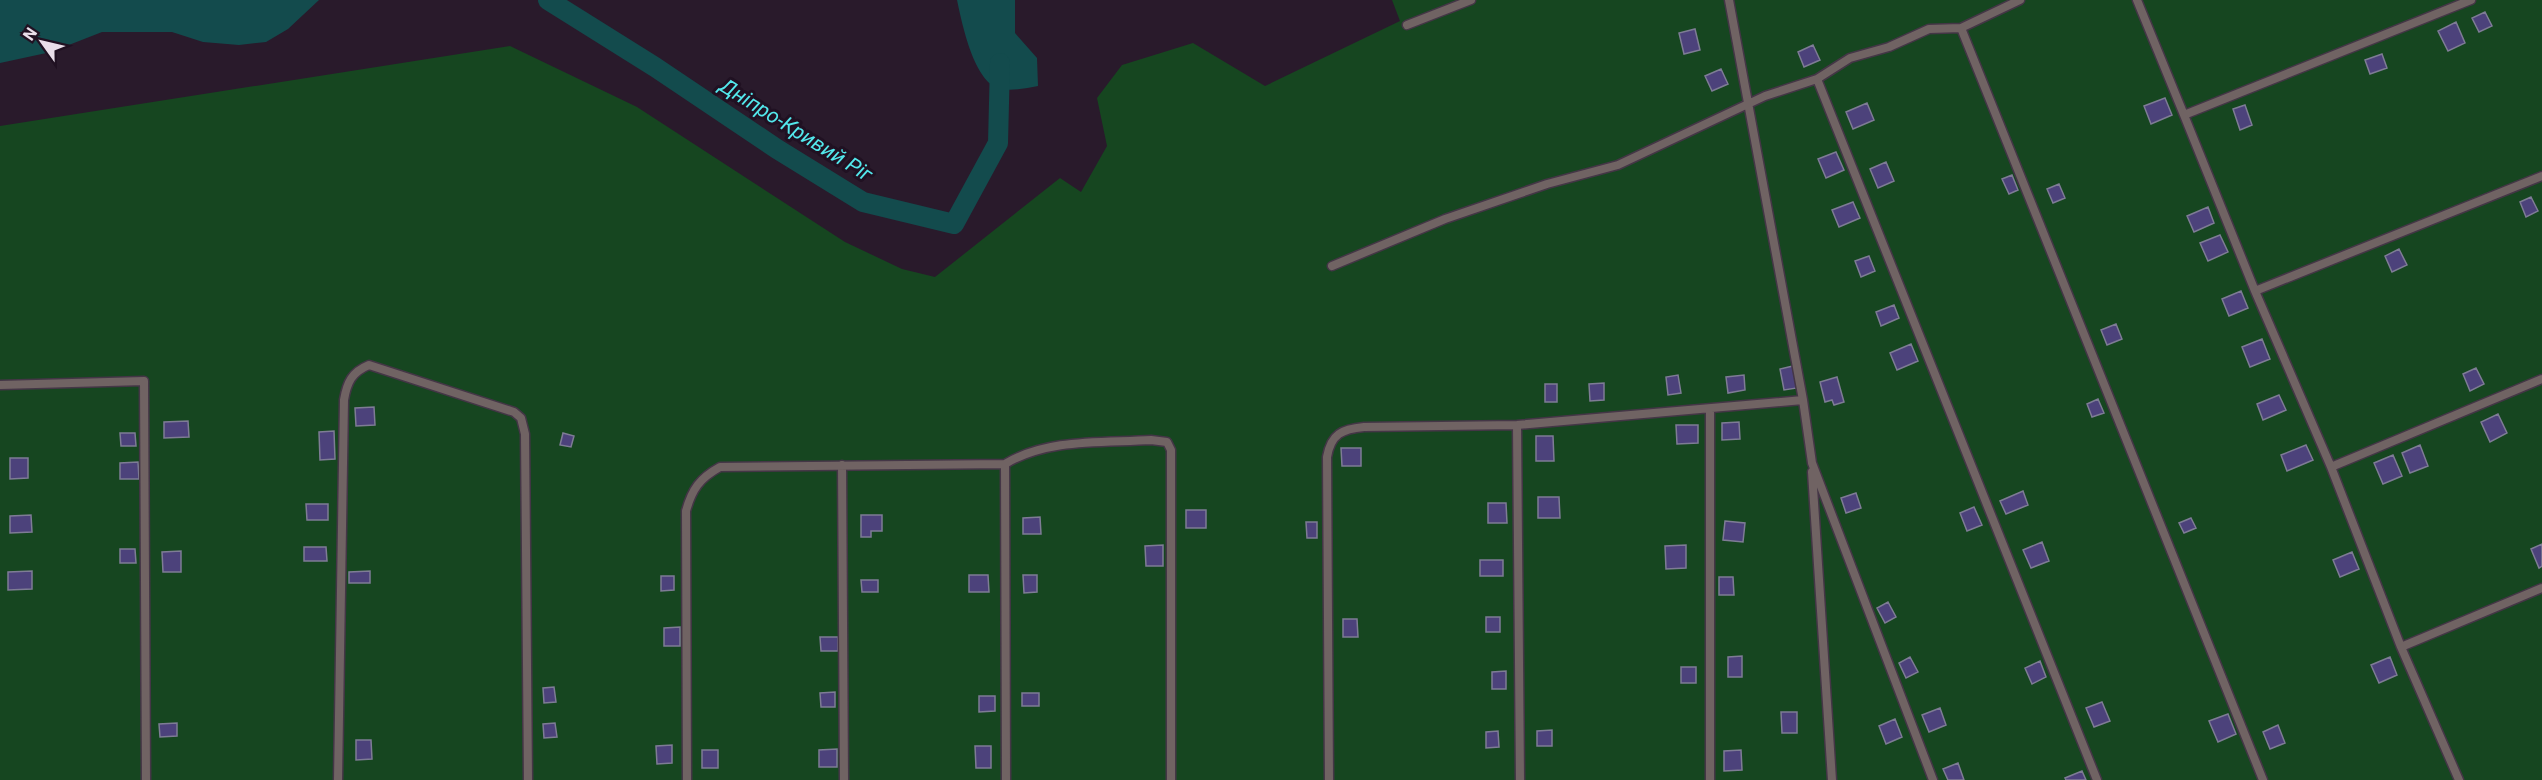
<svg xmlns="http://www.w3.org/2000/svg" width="2542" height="780" font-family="Roboto,sans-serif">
	<rect width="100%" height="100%" fill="#291a2b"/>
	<path fill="#164620" d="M1392,0h1150v780h-2542v-654l510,-80 127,61 208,135 57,27 33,8 125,-99 21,14 26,-46 -10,-48 25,-33 71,-22 72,43 135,-65z"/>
	<path fill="#134b4d" d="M0,0h319l-31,29 -22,13 -27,3 -36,-3 -31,-10h-70l-51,20 -51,11z
		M957,0h58v33l22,25 1,28c-11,2 -25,5 -37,3 -27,-5 -39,-66 -44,-89z"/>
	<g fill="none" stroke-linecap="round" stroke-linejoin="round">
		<path stroke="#134b4d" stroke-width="20" d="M548,0l107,67 122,82 86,53 91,22 44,-81 2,-80"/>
	</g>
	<path fill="#4c427b" stroke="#7e7c95" stroke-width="1.5" d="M2485,12l7,14 -13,6 -7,-14z
		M2456,22l9,21 -17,8 -10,-20z
		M1695,29l5,21 -16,4 -5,-21z
		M1813,45l7,15 -16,7 -6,-15z
		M2382,54l5,14 -17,6 -5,-14z
		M1721,69l7,15 -16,7 -7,-15z
		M2165,98l7,17 -21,9 -7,-18z
		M1867,103l7,17 -21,9 -7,-17z
		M2245,105l7,20 -12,5 -7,-21z
		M1836,152l8,18 -18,8 -8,-19z
		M1886,162l8,19 -16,7 -8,-19z
		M2012,175l6,15 -9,4 -7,-15z
		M2059,184l6,14 -12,5 -6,-14z
		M2531,197l7,14 -12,6 -6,-15z
		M1853,202l7,16 -21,9 -7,-17z
		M2208,207l6,16 -20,9 -7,-16z
		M2220,235l8,17 -20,9 -8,-18z
		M2399,249l8,16 -15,7 -7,-16z
		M1869,256l6,15 -14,6 -6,-16z
		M2241,291l7,17 -19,8 -7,-17z
		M1894,305l5,13 -18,8 -5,-14z
		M2116,324l6,15 -15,6 -6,-15z
		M2262,339l8,20 -20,8 -8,-20z
		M1911,344l7,17 -21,9 -7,-17z
		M1793,366l4,22 -13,2 -4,-21z
		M2476,368l8,16 -14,7 -7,-17z
		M1678,375l3,18 -13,2 -2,-18z
		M1744,375l1,15 -17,3 -2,-16z
		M1837,377l7,25 -10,3 -2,-5 -7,2 -5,-20z
		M1604,383v17l-14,1 -1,-17z
		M1545,384h12v18h-12z
		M2279,395l7,15 -23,10 -6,-16z
		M2098,399l6,14 -12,4 -5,-13z
		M374,407l1,18 -19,1 -1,-18z
		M2498,414l9,19 -17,9 -9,-20z
		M188,421l1,16 -25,1v-16z
		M1739,422l1,17 -18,1v-17z
		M1676,425h22v18l-21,1z
		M334,431l1,28 -15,1 -1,-28z
		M120,433h15l1,13h-15z
		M563,433l11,3 -3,11 -11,-2z
		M1536,436h17l1,25h-18z
		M2306,445l7,15 -26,11 -6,-16z
		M2420,445l8,21 -18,7 -8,-20z
		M1341,448h20v18h-19z
		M2393,455l9,21 -19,8 -9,-21z
		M10,458h18v20l-18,1z
		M138,462l1,17h-19v-16z
		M2023,491l5,14 -22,9 -6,-13z
		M1856,493l5,15 -15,5 -5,-15z
		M1538,497h21l1,21h-22z
		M1488,503h18l1,20h-19z
		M306,504h22v16h-21z
		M1974,507l8,18 -15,6 -7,-18z
		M1186,510h20v18h-20z
		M31,515l1,17 -22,1v-17z
		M861,515h21v16h-11v6h-10z
		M1040,517l1,17h-18v-16z
		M2191,518l5,10 -12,5 -5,-10z
		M1725,521l20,2 -2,19 -20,-2z
		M1306,522h11v16h-10z
		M2042,542l7,19 -18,7 -8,-18z
		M2542,544v22l-3,2 -8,-19z
		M1163,545v21h-17l-1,-20z
		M1686,545v23l-20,1 -1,-23z
		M304,547h22l1,14h-23z
		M120,549h15l1,14h-16z
		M181,551v21h-18l-1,-20z
		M2352,552l7,17 -19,8 -7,-17z
		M1480,560h23v16h-23z
		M32,571v18l-24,1v-18z
		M370,571v12h-21v-11z
		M969,575h19l1,17h-20z
		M1023,575h14v17l-13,1z
		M661,576h13v14l-13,1z
		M1719,577h14l1,18h-15z
		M861,580h17v12h-16z
		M1888,602l8,15 -11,6 -8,-15z
		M1486,617h14v15h-14z
		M1343,619h14l1,18h-15z
		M680,627v19h-16v-18z
		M820,637h18v14h-17z
		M1742,656v21h-14v-20z
		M1910,657l8,15 -12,6 -7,-15z
		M2390,657l7,18 -18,8 -8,-18z
		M2040,661l6,16 -14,7 -7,-16z
		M1681,667h15v16h-15z
		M1506,671v18h-14v-17z
		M554,687l2,15 -12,1 -1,-15z
		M835,692v15h-14l-1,-14z
		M1022,693h17v13h-17z
		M979,696h16v15l-16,1z
		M2102,702l8,19 -16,6 -8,-19z
		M1940,708l6,17 -17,7 -7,-17z
		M1781,712h16v21h-15z
		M2228,714l8,20 -18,8 -9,-21z
		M1895,719l7,18 -16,7 -7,-18z
		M177,723v13l-17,1 -1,-13z
		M555,723l2,14 -13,1 -1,-14z
		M2278,725l7,18 -15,6 -7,-17z
		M1552,730v16h-15v-15z
		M1498,731l1,16 -13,1v-16z
		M356,740h15l1,19 -16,1z
		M672,745v18l-15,1 -1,-18z
		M975,746h16v22h-15z
		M837,749v18h-18v-17z
		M702,750h16v18h-16z
		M1741,750l1,20 -18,1v-20z
		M1958,763l6,17h-16l-5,-11z
		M2082,771l4,9h-20l-1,-2z"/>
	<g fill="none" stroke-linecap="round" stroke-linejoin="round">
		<defs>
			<path id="service" d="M1729,0l74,400 9,63 121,317
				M2137,0l47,115
				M1407,25l64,-25
				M1961,28l302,752
				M1817,79l280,701
				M1332,266l113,-47 102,-35 71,-19 147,-69 52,-17 33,-21 39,-11 40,-18 32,-1 59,-28
				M2255,291l287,-115
				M0,385l144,-4 2,399
				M1517,425l3,355
				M1005,464l1,316
				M842,465l2,315
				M2331,467l211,-88
				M1812,472l20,308
				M2401,647l141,-59
				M338,780l6,-380c3,-18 8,-28 25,-35l145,47 7,6 4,16 3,346
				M687,780l-1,-269c6,-22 14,-33 34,-44l285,-3c43,-26 98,-21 146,-24l16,2 4,8v330
				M1329,780l-2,-323c4,-23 15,-28 37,-30l153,-2 286,-25
				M1710,780v-370
				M2459,780l-58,-133 -70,-180 -76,-176 -71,-176 287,-115"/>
		</defs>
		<use href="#service" stroke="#443646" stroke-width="11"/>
		<use href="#service" stroke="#706363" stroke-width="8"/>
	</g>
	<g text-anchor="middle" stroke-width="6" stroke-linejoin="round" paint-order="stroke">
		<g font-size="21" font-style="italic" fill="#53e8ec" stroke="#201122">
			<text transform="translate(796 130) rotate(32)" y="7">Дніпро-Кривий Ріг</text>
		</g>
	</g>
	<g transform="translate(42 42) rotate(304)" stroke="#201122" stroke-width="4.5" paint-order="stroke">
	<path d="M0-4.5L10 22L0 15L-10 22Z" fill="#e9dfea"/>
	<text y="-9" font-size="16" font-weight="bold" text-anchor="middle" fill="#e9dfea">N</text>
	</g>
</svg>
